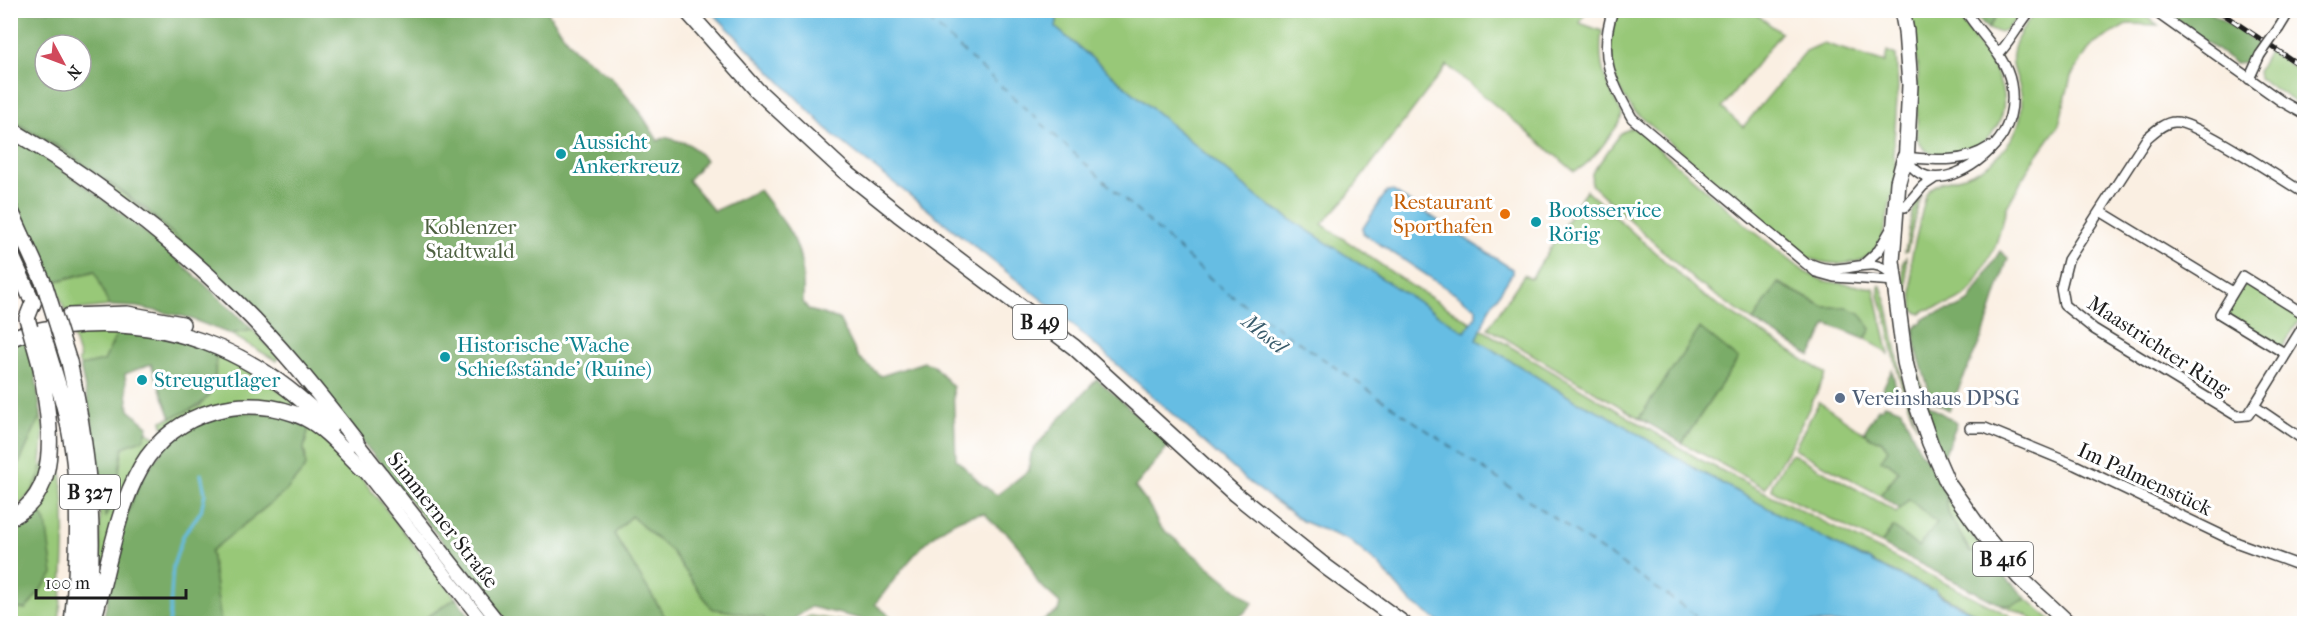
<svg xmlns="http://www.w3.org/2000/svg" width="2315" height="634" font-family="'IM FELL French Canon',serif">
	<rect width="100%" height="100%" fill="#fff"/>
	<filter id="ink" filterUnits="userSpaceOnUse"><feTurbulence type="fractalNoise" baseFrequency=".0167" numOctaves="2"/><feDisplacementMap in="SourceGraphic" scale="12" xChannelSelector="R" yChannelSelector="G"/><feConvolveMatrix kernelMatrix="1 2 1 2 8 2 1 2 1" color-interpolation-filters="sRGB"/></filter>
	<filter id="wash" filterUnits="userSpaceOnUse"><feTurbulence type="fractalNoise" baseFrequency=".008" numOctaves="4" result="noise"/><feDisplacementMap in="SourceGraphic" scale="24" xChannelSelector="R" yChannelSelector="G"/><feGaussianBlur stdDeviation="1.35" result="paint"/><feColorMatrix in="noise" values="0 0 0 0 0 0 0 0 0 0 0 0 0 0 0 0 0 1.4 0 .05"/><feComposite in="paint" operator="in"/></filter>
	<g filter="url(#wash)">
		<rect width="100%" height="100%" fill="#faefe2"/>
		<path fill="#98c878" stroke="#5a724a" stroke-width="1.5" d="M1058,10l528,1 -6,12 22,8c-5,36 4,52 20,83l-2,8c-9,12 -31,46 -46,49l-127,-106 -102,134 -23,25 90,62 60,37 -7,10 -203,-132 -206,-173z
			M2038,10l100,1 20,14 -30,-1 -37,22 -20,30 -12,49 -28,39 -24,43 -12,40 -22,41 -9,9 -14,7 -25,6 -4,4 -8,-4 -2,-51 15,-65c9,-14 26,-13 41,-19 20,-7 37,-22 47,-41 8,-14 10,-34 5,-49 -3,-10 -8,-21 -6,-32 2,-16 14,-31 25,-43z
			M1616,11h136l29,22 -59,75 21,19 63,-76 18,-8 61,20 2,-12 9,4 2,31 -5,69c6,14 1,36 -3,50 -3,13 -5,29 -12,40 -16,27 -57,20 -80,9l-164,-143c-24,-28 -29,-66 -18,-100z
			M1909,11h46c15,25 37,46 46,75 19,61 -75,95 -84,49l1,-65z
			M1998,11h24c-11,13 -16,27 -34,18z
			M2269,51l35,23v34l-45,-30 -1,-6z
			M17,124c90,49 162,113 236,183l-2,5 -235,-186z
			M1631,128l8,2 13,8 1,6 98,85 54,43 19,9 50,7 15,67 -19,-14 -5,-2 6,-10 -25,-22h-22l-45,-24 -26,38 -57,-39 -105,-98 1,-11 29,-40z
			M1586,190l115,104 125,80 -34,69 -27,45 -83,-45 56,-84 -38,-30 -61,89 -151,-90 36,-53 7,4z
			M1921,194l-14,57 -2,1 7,-39z
			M1906,257l2,53 11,67h-3c-8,-38 -13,-76 -13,-115z
			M96,271l13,35 -44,5 -11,-29z
			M2245,283l56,34 -20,33 -56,-34z
			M1879,285l2,1 7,21 13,68 16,52c-17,-36 -23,-72 -31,-110 -3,-11 -9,-20 -7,-32z
			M120,327l-16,34 -24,5 -2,-6 2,-1 -9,-29z
			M1481,329l218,130 310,156 8,8h-24l-60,-33 -60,-27 -3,-3 -9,-2 -15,-6 -147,-81 -94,-56 -29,-14 -100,-61z
			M253,330l26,28 -2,3 -47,-27z
			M216,349l18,8 82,61 -154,9v-6l38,-15 15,-20z
			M1819,402l52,36 10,2 7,8 1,15 10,8 -19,24 -86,-46z
			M41,414l3,17 -5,53 -28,30v-32z
			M309,427l39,34 108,137 -38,25h-197l-10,-72 75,-60 20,-33 -2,-10z
			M146,431l11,7 -57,140v-61l-4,-59 3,2 6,56 9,-14 9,-55 21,-8z
			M55,439c5,8 5,21 6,31 6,52 3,102 -2,153h-48v-15l3,1 24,-99 -21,16 -6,2v-6l10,-5z
			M1793,454l98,54 5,5 13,-14 28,24 -19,24 -25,-20 -12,17 -109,-54v-5l17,-30z
			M1946,495l35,53 -10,5 -23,-40z
			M631,516l41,36 40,56c18,2 34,7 52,10l1,5 -20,-2 1,2h-78l-54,-89z
			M2027,599l28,24h-18l-11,-8 -28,-12 13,2z
			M810,616l44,7h-57z"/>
		<path fill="#7aac68" stroke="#4b6442" stroke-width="1.5" fill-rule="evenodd" d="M10,11h537l27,39 37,27 29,35 18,29 7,-4 24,7 17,16 -18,20 26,31 45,-21c33,43 47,55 44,112l6,8 30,9 19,38 23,19 43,-14 9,3 20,22 3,72 23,23 18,13 32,-25 2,-17 22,-27 44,-47 73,65 -35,43 15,20 9,19 94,77 -10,11 -15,9h-190l20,-12 2,-8 -22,-20 -14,-30 -17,-20 -12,-8 -10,-11c-48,0 -82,56 -110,90l24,19h-21l-67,-16 -23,16h-23l-1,-5c-18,-3 -34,-8 -52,-9l-40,-57 -41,-36 -17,18 55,89h-162l-127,-160 -110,-132v-5l-15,-16 -109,-101 -85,-61 -50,-28zM45,45h36v36h-36z
			M1971,11h16l9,5 -8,13z
			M2163,11h45l54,34 -12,17 -15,1z
			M10,135c90,55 168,122 243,195l-23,4 -44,-17 -50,-10 -27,-1 -14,-35 -43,11 -41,-86z
			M2000,251l8,7 -23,72 -36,80 -17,-9 -15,-50 -3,-22 11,-11 8,-4 24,-6 12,-6z
			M1778,283l46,24h22l14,6 11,16 -6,10 -38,-15 -16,32 -58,-35z
			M120,327l96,22c-1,46 -1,51 -45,69l-20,-54 -26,10 4,36 19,16 -4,13 -21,8 -9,55 -9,15 -6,-56 -3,-3 -5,-42 -11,-50 24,-5z
			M1700,328l38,31 -56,84 -43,-25z
			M26,338l8,25 7,51 -30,68v-138z
			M1892,370l6,27 -4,2 -14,-5z
			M1916,377h3l9,28 29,18 -14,35 -21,-57z
			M1885,404l17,6 18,42 6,6 20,37 2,18 23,40 10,-5 16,20 30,31 -16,6 -14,-2 -116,-59 12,-17 25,20 19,-24 -28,-24 -9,10 -20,-14 19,-24 -10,-8 -8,-3 7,-11 -7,-9 -10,-2 -7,-6 14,-24 4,1z
			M232,413h42l35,14 -5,21 2,19 -20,24 -75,60 10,72 -119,1c17,-70 22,-164 95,-200 10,-5 24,-8 35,-11z
			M38,509l8,13 7,52 -27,35 -16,-1 1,-80 6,-2z
			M456,598l19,25h-57z"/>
		<path fill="#66bde3" stroke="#416c80" stroke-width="1.5" d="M711,11h347l-2,17 206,173 203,131 11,-16v-8l-113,-75v-5l24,-37h6l119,78v5l-23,35 -12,31 99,61 31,14 92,56 162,87 9,2 3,3 57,27 5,-1 2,5 56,29h-552l-31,-22 -31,-36 -29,-24 -48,-20 -56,-41 -181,-162 -233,-184z"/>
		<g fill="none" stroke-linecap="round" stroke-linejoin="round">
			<path stroke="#66bde3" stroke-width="3" d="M169,624l4,-58 10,-30 18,-25 4,-18 -4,-19"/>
			<path stroke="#3a5c6c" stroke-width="1.5" stroke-dasharray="8 6" stroke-linecap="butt" d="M918,10l305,280 471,324 20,10"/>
		</g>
	</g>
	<g filter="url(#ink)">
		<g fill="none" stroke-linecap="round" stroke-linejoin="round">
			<defs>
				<path id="minor" d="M1613,10c-15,44 -3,70 19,108l184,154 18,5 62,4
					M2153,10l128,91 23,13
					M2279,28l11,-18
					M1998,54c9,-7 22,-32 33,-44
					M2249,79l11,-24
					M1905,157c30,3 58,7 84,-10
					M1907,159c23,42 79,3 96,-25 8,-15 11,-33 8,-50 -5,-29 -31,-49 -46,-74
					M2304,193c-21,-13 -111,-73 -129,-71 -11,0 -21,10 -28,16l-79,122 -7,28 3,17 30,24 143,87 11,-1 6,-9 50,34
					M1905,207l18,-21 12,-8
					M2100,211l133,81
					M1811,264c7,3 15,5 23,5 23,0 42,-13 59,7
					M1864,264l15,-14 12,-21
					M2286,354l-66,-40 23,-38 61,38
					M2254,406l50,-81
					M1970,428h15l90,37 163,78 66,24"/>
				<path id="tertiary" d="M356,441l144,183
					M363,469l121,155"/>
				<path id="primary" d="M686,10l71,80 86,80 55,44 176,133 161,147 91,73 78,57
					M1902,10l4,21 4,54 -4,80
					M1905,157l-7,25 -6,79 13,101 7,29 18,52 18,41 37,52 34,41 50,47"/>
				<path id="trunk" d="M10,129c82,49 157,105 224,171 45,43 84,93 122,141
					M10,209l35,77
					M10,252l23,51
					M69,316l58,-2 55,10
					M10,339c22,-10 49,-12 73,-14 99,-5 179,31 247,102
					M69,362c19,84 29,172 17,259
					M52,365c5,16 10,32 14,49 16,66 13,143 6,210
					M10,518c56,-26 38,-102 31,-150
					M92,624c16,-51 23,-111 49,-157 33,-57 106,-76 164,-49 22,11 40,34 58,51"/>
			</defs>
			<use href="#minor" stroke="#3d3c3a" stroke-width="12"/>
			<use href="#tertiary" stroke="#3d3c3a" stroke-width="15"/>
			<use href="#primary" stroke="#3d3c3a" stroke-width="18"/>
			<use href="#trunk" stroke="#3d3c3a" stroke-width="18"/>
			<use href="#minor" stroke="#fff" stroke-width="9"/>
			<use href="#tertiary" stroke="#fff" stroke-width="12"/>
			<use href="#primary" stroke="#fff" stroke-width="15"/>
			<use href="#trunk" stroke="#fff" stroke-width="15"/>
			<defs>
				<path id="rail" d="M2217,10l87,58"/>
			</defs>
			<use href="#rail" stroke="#1c1c1c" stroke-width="5"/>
			<use href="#rail" stroke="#fff" stroke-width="3" stroke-dasharray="9" stroke-linecap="butt"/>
			<defs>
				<path id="minor-bridge" d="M2260,55l19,-27"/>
				<path id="trunk-bridge" d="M45,286l24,76
					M33,303l-6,15 14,50
					M42,332l10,33"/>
			</defs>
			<use href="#minor-bridge" stroke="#3d3c3a" stroke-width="12" stroke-linecap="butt"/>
			<use href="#trunk-bridge" stroke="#3d3c3a" stroke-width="18" stroke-linecap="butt"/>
			<use href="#minor-bridge" stroke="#fff" stroke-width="9"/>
			<use href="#trunk-bridge" stroke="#fff" stroke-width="15"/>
		</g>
	</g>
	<g fill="#0f9aa8" stroke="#fff" stroke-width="2">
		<circle cx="561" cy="154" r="6"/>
		<circle cx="1536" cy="222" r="6"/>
		<circle cx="445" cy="357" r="6"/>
		<circle cx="142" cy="380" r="6"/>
	</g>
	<circle fill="#e8710a" stroke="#fff" stroke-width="2" cx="1505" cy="214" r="6"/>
	<circle fill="#5c6f8a" stroke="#fff" stroke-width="2" cx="1840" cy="398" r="6"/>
	<g text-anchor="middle" stroke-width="6" stroke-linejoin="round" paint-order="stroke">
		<g fill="#fff" stroke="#606060" stroke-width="1.5">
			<rect x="1013" y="305" width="54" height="34" rx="4.5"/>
			<rect x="60" y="475" width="60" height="34" rx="4.5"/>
			<rect x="1973" y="542" width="60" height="34" rx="4.5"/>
		</g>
		<g font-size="20" font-weight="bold" fill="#1c1c1c">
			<text x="1040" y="329">B 49</text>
			<text x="90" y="499">B 327</text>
			<text x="2003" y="566">B 416</text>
		</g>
		<g font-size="21" fill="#0d838f" stroke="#fff" text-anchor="start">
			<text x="573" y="149">Aussicht<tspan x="573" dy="24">Ankerkreuz</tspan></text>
			<text x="1548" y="217">Bootsservice<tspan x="1548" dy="24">Rörig</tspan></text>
			<text x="457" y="352">Historische 'Wache<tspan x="457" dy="24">Schießstände' (Ruine)</tspan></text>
			<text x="154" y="387">Streugutlager</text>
		</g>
		<g font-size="21" fill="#c56008" stroke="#fff" text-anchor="end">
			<text x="1493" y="209">Restaurant<tspan x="1493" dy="24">Sporthafen</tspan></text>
		</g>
		<g font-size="21" fill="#4e6141" stroke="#fff">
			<text x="470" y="234">Koblenzer<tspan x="470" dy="24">Stadtwald</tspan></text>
		</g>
		<g font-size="21" fill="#1c1c1c" stroke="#fff">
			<text transform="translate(2159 346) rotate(33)" y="7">Maastrichter Ring</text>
			<text transform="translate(2145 479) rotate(25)" y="7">Im Palmenstück</text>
			<text transform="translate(443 520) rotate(52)" y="7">Simmerner Straße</text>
		</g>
		<g font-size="21" fill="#4e5e75" stroke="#fff" text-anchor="start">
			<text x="1852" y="405">Vereinshaus DPSG</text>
		</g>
		<g font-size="22" font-style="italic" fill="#3a5c6c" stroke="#fff">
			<text transform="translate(1265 333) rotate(39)" y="8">Mosel</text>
		</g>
	</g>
	<rect width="2315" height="634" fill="none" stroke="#fff" stroke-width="36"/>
	<g transform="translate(63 63) rotate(131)"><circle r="28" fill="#ffffff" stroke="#a4a4a4" stroke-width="1.5"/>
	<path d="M0-4.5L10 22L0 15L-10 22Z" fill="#d1495b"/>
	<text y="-9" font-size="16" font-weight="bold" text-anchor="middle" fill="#1c1c1c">N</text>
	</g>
	<path d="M36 589v9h150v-9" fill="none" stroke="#1c1c1c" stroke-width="3"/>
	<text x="45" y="589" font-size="18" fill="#1c1c1c" stroke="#ffffff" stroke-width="4.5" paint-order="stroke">100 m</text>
</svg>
